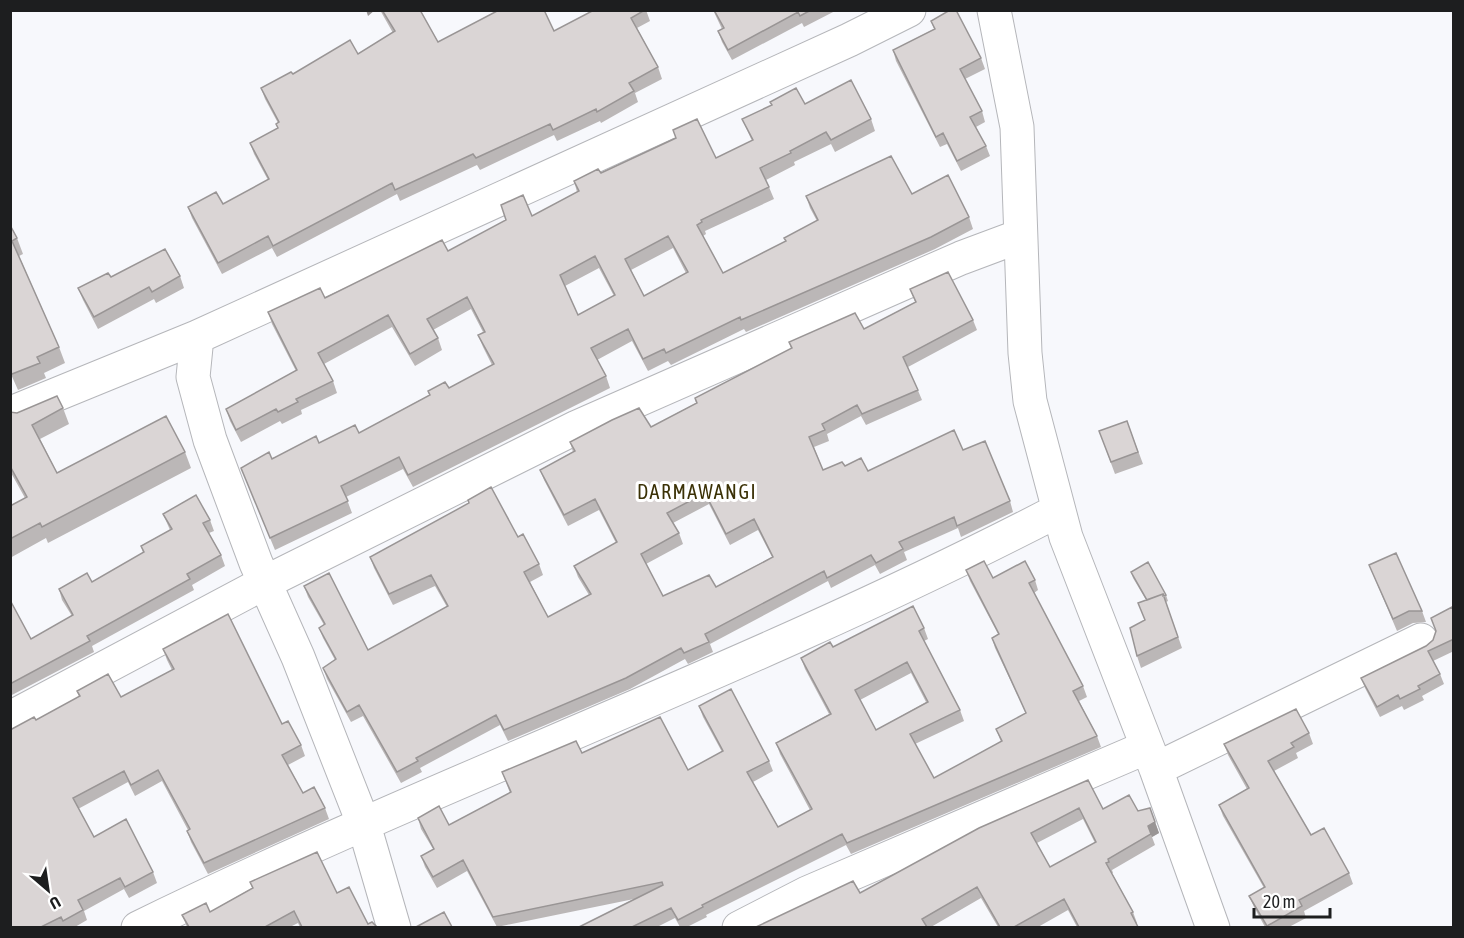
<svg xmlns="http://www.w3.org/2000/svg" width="1464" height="938" font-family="'Asap Condensed',sans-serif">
	<rect width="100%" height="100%" fill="#f7f8fc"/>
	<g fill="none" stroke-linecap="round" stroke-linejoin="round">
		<defs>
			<path id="minor" d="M994,10l23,117 8,226 5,48 36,136 90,232 57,159
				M16,411l181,-74
				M10,718l254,-135 313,-156 384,-169 59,-22
				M1156,769l265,-129
				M138,928c303,-148 621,-262 919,-417
				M394,928l-30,-103 -66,-168 -42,-94 -46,-123 -17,-63 4,-40 652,-297 60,-30
				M739,928l68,-35 340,-146"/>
		</defs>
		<use href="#minor" stroke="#b5b6ba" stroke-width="35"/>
		<use href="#minor" stroke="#fff" stroke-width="33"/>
	</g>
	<path fill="#bbb7b7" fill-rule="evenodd" d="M380,10h40l18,32 116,-11 92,-21 4,11 -13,7 21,39 4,12 -27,14 3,9 -37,21 -1,-2 -43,20 -3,-6 -74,35 -3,-5 -77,36 -3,-7 -120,63 -5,-9 -50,26 -30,-56 -4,-11 35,-3 45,-24 -14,-26 -4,-11 28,-15 -2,-4 2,-1 -13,-24 -4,-11 32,-14 65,-20 35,-21z
		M713,10h124l-33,17 -2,-4 -70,37 -10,-18 -4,-11 4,-2z
		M931,21l50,37 4,11 -20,10 17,32 3,11 -9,5 10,19 4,10 -29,15 -14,-27 -7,3 -44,-86 -3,-11 41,-21z
		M805,104l66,15 4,12 -40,21 -4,-8 -37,18 1,3 -29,15 8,19 -69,32 1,3 -3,2 20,37 63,-32 31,-20 -7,-13 -4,-12 106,-2 57,23 4,12 -38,20 -189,83 -2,-3 -73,36 -3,-4 -20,10 -16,-30 -35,19 9,16 4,12 -197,99 -10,-18 -57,28 6,16 -77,37 -34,-82 78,-25 40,-10 70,-38 -1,-4 21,-3 43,-23 -9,-18 -5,-12 5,-3 -12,-23 -38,21 5,8 4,12 -27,16 -23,-39 -68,37 9,17 4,12 -36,17 1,4 -20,10 -2,-3 -39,21 -11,-21 -4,-12 70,-38 -24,-47 -4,-12 57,-14 123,-47 84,-35 45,-24 -3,-11 27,-8 75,-35 -3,-8 43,28 36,-17 -10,-22zM673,248l13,25 -42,23 -13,-26zM599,268l15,28 -36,19 -13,-29z
		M10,225l7,13 6,16 -4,2 40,91 6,16 -21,10 2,5 -28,12 -8,-18z
		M180,276l4,12 -28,15 -2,-4 -56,30 -15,-29 -5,-12 33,-11z
		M910,289l63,31 4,10 -69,37 14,33 -56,25 -5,-9 -34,18 2,7 -15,6 9,23 22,-4 23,5 95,-21 47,51 3,11 -52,25 -3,-9 -54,24 3,8 -27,14 -5,-9 -44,23 -3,-7 -118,63 3,8 -25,12 -3,-5 -55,30 -122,52 -8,-16 -80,43 2,4 -21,11 -38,-67 -12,6 -24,-43 -4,-11 12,-8 -12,-22 -4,-10 5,-3 -16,-28 -4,-11 64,64 79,-43 -12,-21 -42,19 -19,-37 -4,-11 99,-53 -1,-4 50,37 21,27 4,11 -13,7 18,35 41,-22 -11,-18 -4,-11 42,-23 -17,-33 -31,16 -24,-46 -4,-10 33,-18 -3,-10 81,-15 45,-24 -1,-5 96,-49 -2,-7 75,-13 51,-27zM709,504l21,41 28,-15 14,27 -56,30 -53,9 -17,-32 37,-20 -4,-11 -6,-10z
		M63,408l6,16 -29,15 17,34 128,-21 6,16 -143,75 -2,-5 -36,20v-52l15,-8 -15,-27v-59l7,1z
		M1127,421l16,43 -28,10 -16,-43z
		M163,514l47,6 4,11 -5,2 12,22 4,11 -33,19 2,5 -102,56 2,6 -84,44v-96l21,39 41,-23 -10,-16 -3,-11 33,-7 51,-29 -2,-7 29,-16z
		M1369,565l53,46 4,11 -13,1 -16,8z
		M966,570l27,8 42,2 3,10 -4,3 49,93 4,11 -8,4 18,35 4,11 -250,107 -5,-9 -140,70 1,2 -20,10h-7l-5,-9 -18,9h-78l55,-28 -137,28 -30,-56 -30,17 -12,-21 -4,-11 12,-7 -12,-20 -3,-11 31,7 61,-32 -8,-21 80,-19 106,17 34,-18 -19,-35 -4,-11 70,55 4,10 -20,11 25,45 32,-17 -30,-56 -4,-11 53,-29 -24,-45 -4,-11 32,-11 91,-19 4,11 -4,2 36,69 4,11 -49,23 19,34 67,-36 -5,-13 30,-16 -31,-65 -3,-10 6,-4 -28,-53zM911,673l15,29 -50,28 -16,-30z
		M1131,572l35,23 2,6 -2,1 16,46 -41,20 -4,-12 7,-36 2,-20 -13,-22z
		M1454,610v41l-21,10 7,13 4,10 -22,12 2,4 -20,10 -2,-4 -22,11 -15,-29 -4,-10 65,-32 7,-6z
		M163,649l119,75 19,21 4,11 -17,9 15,28 22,15 4,11 -121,55 -17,-32 -4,-11 1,-1 -26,-49 -27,15 -7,-14 -50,27 16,28 59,35 4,11 -28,15 -5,-9 -40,22 3,9 -12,7h-65l26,-207 43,-23 -2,-6 44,6 51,-27 -5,-10z
		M1309,733l4,11 -17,9 2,5 -24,13 37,64 38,38 4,11 -49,27 2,7 -17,9h-24l-11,-20 -5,-11 15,-8 -41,-72 -4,-11 28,-16 -19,-34 -4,-11z
		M1088,780l15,29 35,2 12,-3 9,25 -7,4 3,8 -43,25 1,3h-1l21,39 4,11 -1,1 2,3h-61l-9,-17 -30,17h-40l-17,-29 -50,29h-175l104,-34zM1083,819l12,24 -45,24 -13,-24z
		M250,882l87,11 31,31 9,3h-77l-2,-4 -8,4h-103l-5,-12 28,-3 42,-24z"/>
	<path fill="#999595" d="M366,10h9l-7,6z
		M1155,822l4,11 -7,4 -4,-11z"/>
	<path fill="#dad5d5" stroke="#999595" stroke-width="1.5" fill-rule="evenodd" d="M382,10h38l18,32 61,-32h45l10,21 40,-21h51l-14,8 27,49 -29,16 5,8 -37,21 -1,-3 -43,21 -3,-6 -74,34 -3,-4 -78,36 -3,-7 -119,63 -5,-10 -50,27 -30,-56 28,-15 7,12 46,-25 -19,-36 28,-15 -2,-4 3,-2 -18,-34 30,-16 2,2 57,-34 8,14 37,-23z
		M714,10h97l-11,6 -2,-4 -70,38 -10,-19 6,-3z
		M950,10h6l25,48 -21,11 22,42 -12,6 16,29 -29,15 -14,-28 -7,4 -43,-87 42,-21 -4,-8z
		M851,80l20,39 -40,21 -5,-8 -36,19 1,2 -31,15 9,19 -68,33 1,2 -5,3 26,48 63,-32 -2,-3 34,-18 -12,-24 85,-40 21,38 36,-19 21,42 -38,20 -190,83 -1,-3 -74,36 -2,-4 -21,10 -15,-30 -37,19 15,28 -198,99 -9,-18 -58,29 7,15 -78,37 -29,-70 28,-16 3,7 44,-23 3,7 36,-18 4,8 71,-38 -2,-4 17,-9 4,6 45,-24 -16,-29 7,-3 -18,-35 -40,22 11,19 -28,16 -22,-39 -70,38 15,28 -37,18 2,3 -20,10 -2,-3 -40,21 -10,-21 71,-39 -29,-58 52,-24 5,10 117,-58 6,11 58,-31 -5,-15 22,-10 9,21 47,-25 -5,-10 24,-12 3,4 75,-35 -3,-8 24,-11 19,39 37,-18 -11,-21 30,-14 -2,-3 26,-14 9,16zM668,236l20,36 -44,24 -19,-37zM595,256l20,39 -37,20 -18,-40z
		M10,225l7,13 -5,3 47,106 -22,10 3,6 -28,11 -2,-4z
		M165,249l15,27 -28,16 -3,-5 -55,30 -16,-29 30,-15 3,4z
		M948,272l25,48 -70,37 15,33 -56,24 -5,-9 -35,19 3,6 -16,7 14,33 19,-8 3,4 16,-8 7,13 86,-41 9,20 22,-9 25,60 -53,25 -3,-9 -55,25 4,7 -27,14 -5,-8 -44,23 -3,-7 -119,63 4,8 -25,11 -3,-5 -55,30 -122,52 -8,-15 -80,43 2,3 -21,11 -38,-67 -12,7 -24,-44 13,-9 -17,-31 6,-4 -21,-38 25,-13 39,77 80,-44 -17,-31 -42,19 -19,-37 99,-54 -1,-3 23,-13 27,50 5,-3 16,30 -15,8 24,45 43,-23 -17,-28 43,-24 -22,-43 -31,16 -24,-45 35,-19 -5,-9 42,-22 27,-12 12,19 46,-24 -2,-5 97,-50 -3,-6 66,-29 9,16 52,-27 -6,-13zM705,493l21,41 28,-15 19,38 -57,30 -7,-12 -46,21 -22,-42 38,-21 -12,-20z
		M57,396l6,12 -31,17 25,48 109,-57 19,36 -143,75 -2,-4 -30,16v-33l17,-9 -17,-31v-54l7,1z
		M1127,421l11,31 -27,10 -12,-31z
		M196,495l14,25 -7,3 18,32 -34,19 3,5 -103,57 3,5 -80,43v-84l21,39 42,-24 -14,-26 28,-16 5,9 52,-30 -3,-6 31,-17 -9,-15z
		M1396,553l26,58h-13l-16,8 -24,-54z
		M984,561l9,17 32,-17 10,19 -6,3 54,103 -10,5 24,45 -250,107 -5,-9 -140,71 1,2 -25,13 -7,-12 -39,19h-53l84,-42 -1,-3 -169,35 -30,-57 -30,17 -12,-21 13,-7 -16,-31 21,-12 10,19 62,-33 -9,-20 74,-31 6,12 78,-36 28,53 35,-19 -24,-45 32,-17 38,72 -22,11 31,55 34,-18 -36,-66 55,-29 -30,-56 29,-16 3,5 80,-41 11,22 -5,3 41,79 -50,24 24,44 68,-37 -6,-12 30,-16 -34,-75 7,-4 -33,-64zM907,662l21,40 -52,28 -21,-40z
		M1148,562l18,33 -3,1v-2l-16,6 -16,-28z
		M1163,594l15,43 -41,19 -7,-28 15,-8 -7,-17z
		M1452,607l2,3v29l-26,12 12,23 -22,12 2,3 -20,10 -2,-4 -21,12 -16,-29 65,-32 7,-6 3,-9 -5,-13z
		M228,614l54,110 6,-3 13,24 -19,10 21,38 11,-6 11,21 -121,55 -17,-32 3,-2 -32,-59 -27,15 -7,-14 -51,27 21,39 32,-18 27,53 -28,15 -5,-9 -42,22 5,10 -20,11 -2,-4 -20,10h-31v-197l24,-13 2,3 44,-24 -3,-5 31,-17 13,23 53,-28 -11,-20z
		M1296,709l13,24 -18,10 3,4 -26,14 43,74 13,-7 25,45 -50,27 3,6 -35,20 -18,-30 16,-9 -46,-82 30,-17 -25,-44z
		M1088,780l15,29 26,-14 9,16 12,-3 5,14 -7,4 3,8 -43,25 1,3 -3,1 27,49 -2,1 7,14h-59l-15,-28 -50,28h-14l-23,-40 -55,32 5,8h-171l97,-46 7,12 119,-65zM1079,808l17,34 -46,25 -19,-34z
		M317,852l20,41 12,-6 19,37 4,-2 5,5h-75l-8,-16 -29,16h-76l-7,-12 24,-12 4,9 43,-24 -3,-6z
		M444,912l8,15h-36z"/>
	<g text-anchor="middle" stroke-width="6" stroke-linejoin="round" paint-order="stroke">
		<g font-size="20" letter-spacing="1.5" fill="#3b3106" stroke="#fff">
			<text x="697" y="499">DARMAWANGI</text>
		</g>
	</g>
	<rect width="1464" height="938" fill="none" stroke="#1d1e1f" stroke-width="24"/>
	<g transform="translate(48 890) rotate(151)" stroke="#ffffff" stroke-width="4.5" paint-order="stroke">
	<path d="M0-4.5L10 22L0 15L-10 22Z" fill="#1d1e1f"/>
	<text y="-9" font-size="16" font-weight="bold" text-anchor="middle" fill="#1d1e1f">U</text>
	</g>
	<path d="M1254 908v9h76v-9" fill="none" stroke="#1d1e1f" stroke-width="3"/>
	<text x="1263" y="908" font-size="18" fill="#1d1e1f" stroke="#ffffff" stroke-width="4.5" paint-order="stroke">20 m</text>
</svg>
